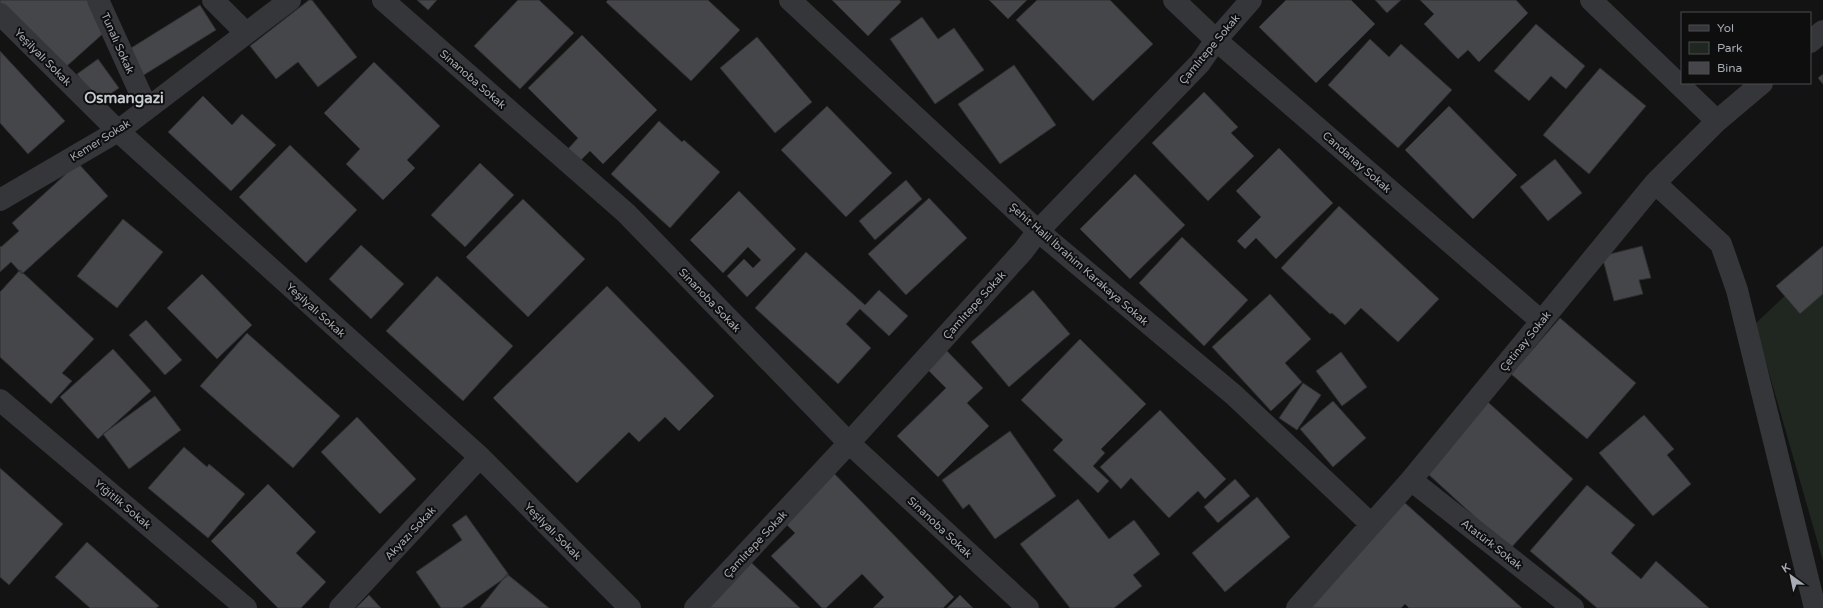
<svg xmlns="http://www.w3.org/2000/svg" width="1823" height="608" font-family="'Varela Round',sans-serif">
	<rect width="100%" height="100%" fill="#131314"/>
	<path fill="#202720" d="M1823,260v301l-68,-237z"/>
	<path fill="#454649" stroke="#2d2e30" d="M0,0h96l20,22 -58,52 -58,-64z
		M309,0h3l45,57 -39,30 -20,-25 -22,17 -26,-33z
		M417,0h20l-9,10z
		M518,0h21l35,33 -54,56 -46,-43z
		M608,0h100l32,30 -49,51 -85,-79z
		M832,0h68l1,2 -33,34z
		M989,0h38l-19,19z
		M1037,0h73l43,44 -60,57 -77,-81z
		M1286,0h65l24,24 -59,59 -57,-56z
		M1375,0h26l-14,13z
		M1420,0h96l12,13 -49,49 -11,-12 -10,9 -34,-35 10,-10z
		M200,5l16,25 -77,48 -16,-25z
		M922,17l16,22 16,-11 30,42 -49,34 -45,-65z
		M1536,24l49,42 -19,23 -15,-13 -22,25 -35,-30z
		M582,35l75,75 -54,54 -13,-13 -12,12 -12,-12 12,-13 -50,-50z
		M757,37l55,65 -37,31 -55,-65z
		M1370,39l19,18 12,-13 51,46 -54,58 -70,-63z
		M0,51l65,70 -37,33 -28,-31z
		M98,59l21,29 -22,15 -20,-29z
		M374,62l66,64 -33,34 8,8 -32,32 -37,-36 14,-15 -36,-36z
		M1014,65l42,60 -56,39 -42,-60z
		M1600,68l46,38 -57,68 -46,-39z
		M1823,74v10l-5,-6z
		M1204,92l34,35 -7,6 23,23 -46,45 -56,-58z
		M203,96l29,29 10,-11 34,31 -45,46 -63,-59z
		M827,106l65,67 -46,44 -65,-67z
		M1449,106l68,69 -44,44 -68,-69z
		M659,121l23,21 2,-2 36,32 -50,56 -59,-54z
		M290,145l67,65 -51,53 -67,-66z
		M1279,148l54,55 -57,56 -20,-21 -11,11 -8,-8 24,-24 -25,-26z
		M1555,159l27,34 -34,28 -28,-34z
		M78,163l30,33 -86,78 -11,-12 -11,10v-26l1,1 18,-16 -7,-8z
		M480,163l34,32 -49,52 -34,-32z
		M1135,174l50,51 -55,54 -50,-50z
		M906,180l16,19 -47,41 -16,-19z
		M739,191l57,58 -49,48 -20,-21 17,-17 9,9 8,-8 -13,-13 -25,26 -33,-33z
		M929,198l38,40 -61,57 -38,-41z
		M523,199l62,60 -57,58 -62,-60z
		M1339,206l100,93 -41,43 -37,-34 -16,17 -13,-12 -2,1 -49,-46z
		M123,219l40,33 -46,56 -40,-32z
		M1182,237l66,63 -44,46 -65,-63z
		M361,245l43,39 -33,35 -42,-40z
		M1642,246l9,32 -12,2 4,14 -29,7 -12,-45z
		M1823,246v48l-23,20 -24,-28z
		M806,252l59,53 14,-15 29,26 -19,20 -29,-27 -14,15 25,24 -33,36 -83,-76z
		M20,270l74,69 -32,34 10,8 -21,23 -51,-47v-65z
		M202,274l50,51 -35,34 -50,-51z
		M437,276l76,70 -50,55 -77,-70z
		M607,286l107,110 -35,35 -14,-14 -26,25 -10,-10 -52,51 -84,-85z
		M1033,290l37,44 -61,53 -38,-45z
		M1270,294l41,45 -26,24 17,19 -31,29 -59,-64z
		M1560,318l76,65 -49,56 -76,-65z
		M146,320l36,40 -17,15 -36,-40z
		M247,333l93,83 -47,52 -93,-82z
		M1080,339l66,65 -45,45 4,4 -12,13 16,15 -11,12 -45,-43 10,-10 -42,-40z
		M113,349l38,42 -53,48 -38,-42z
		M946,350l37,38 -16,15 22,23 -51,51 -41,-41 49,-48 -19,-19z
		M1341,352l26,35 -25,19 -26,-35z
		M1303,383l18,12 -24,35 -18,-12z
		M1479,394l94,85 -63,70 -94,-86z
		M155,396l26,34 -52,39 -26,-35z
		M1333,401l33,37 -33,29 -33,-38z
		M1160,410l66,69 -21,20 -7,-8 -29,27 -38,-40 -10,11 -21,-22z
		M1644,415l30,34 -7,6 24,29 -38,32 -54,-63z
		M357,417l59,62 -36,35 -59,-62z
		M1010,431l46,65 -61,43 -26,-35 -6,5 -21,-29z
		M184,447l23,20 2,-3 36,30 -37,44 -60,-50z
		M824,463l130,134 -11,11h-70l11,-11 -22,-23 -36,34h-4l-51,-52 24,-23 -21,-21z
		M0,468l63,56 -54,61 -9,-8z
		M1235,479l15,17 -32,27 -14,-16z
		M268,484l48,48 -20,21 30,29 -25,26h-23l-67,-67z
		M1587,485l48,40 -24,28 30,26 15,-18 53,47h-112l-67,-57z
		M1394,493l128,115h-113l-4,-4 -4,4h-111z
		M1257,497l33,40 -65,55 -33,-39z
		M1078,499l31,40 25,-19 26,34 -27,21 9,11 -28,22h-44l-50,-64z
		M466,515l43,60 -47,33h-21l-25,-36 46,-32 -10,-15z
		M87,542l72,64 -3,2h-66l-35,-31z
		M741,553l59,55h-110z
		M507,574l42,34h-69z
		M369,595l12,13h-25z
		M960,595l13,13h-26z"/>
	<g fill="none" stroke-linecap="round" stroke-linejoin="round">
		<path stroke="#343639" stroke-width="22" d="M98,0l49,108
			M213,0l33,33
			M383,0l243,213 223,230 179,165
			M790,0l248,231 196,164 137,129
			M1174,0l42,40 325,281
			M1591,0l126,121
			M0,14l118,117 362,326 150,151
			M1810,42l13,-11
			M1655,183l66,61 16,46 78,318
			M0,200l118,-69 172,-131
			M0,400l246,208
			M1411,480l162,128
			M340,608l140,-151
			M695,608l154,-165 174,-192 15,-20 162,-168 16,-23 35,-40
			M1297,608l114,-128 244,-297 62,-62 45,-38"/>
	</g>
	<g text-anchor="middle" stroke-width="4" stroke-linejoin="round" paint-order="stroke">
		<g font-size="11" fill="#a6acb3" stroke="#0e0e0f">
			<text transform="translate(118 43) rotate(66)" y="4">Tunalı Sokak</text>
			<text transform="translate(1209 49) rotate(-50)" y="4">Çamlıtepe Sokak</text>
			<text transform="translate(43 57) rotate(45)" y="4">Yeşilyalı Sokak</text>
			<text transform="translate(473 79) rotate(41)" y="4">Sinanoba Sokak</text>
			<text transform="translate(100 140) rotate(-32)" y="4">Kemer Sokak</text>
			<text transform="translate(1357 162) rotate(41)" y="4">Candanay Sokak</text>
			<text transform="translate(1079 264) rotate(41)" y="4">Şehit Halil İbrahim Karakaya Sokak</text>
			<text transform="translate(710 300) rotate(46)" y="4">Sinanoba Sokak</text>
			<text transform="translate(974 305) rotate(-48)" y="4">Çamlıtepe Sokak</text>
			<text transform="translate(316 310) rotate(42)" y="4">Yeşilyalı Sokak</text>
			<text transform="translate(1525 341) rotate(-51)" y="4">Çetinay Sokak</text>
			<text transform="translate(123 504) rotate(40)" y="4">Yiğitlik Sokak</text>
			<text transform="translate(940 527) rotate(43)" y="4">Sinanoba Sokak</text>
			<text transform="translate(553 531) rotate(45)" y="4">Yeşilyalı Sokak</text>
			<text transform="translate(410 533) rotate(-47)" y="4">Akyazı Sokak</text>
			<text transform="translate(755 544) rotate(-47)" y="4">Çamlıtepe Sokak</text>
			<text transform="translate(1492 544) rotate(38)" y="4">Atatürk Sokak</text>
		</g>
		<g font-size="15" font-weight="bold" fill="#c6cbd0" stroke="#0e0e0f">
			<text x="124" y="103">Osmangazi</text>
		</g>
	</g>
	<rect x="1681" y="12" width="130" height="72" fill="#0e0e0f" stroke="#4b4d51"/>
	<rect x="1689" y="25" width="20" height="6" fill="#343639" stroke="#4b4d51"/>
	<text x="1717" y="32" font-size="12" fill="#a6acb3">Yol</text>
	<rect x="1689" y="42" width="20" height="12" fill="#202720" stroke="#4b4d51"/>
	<text x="1717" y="52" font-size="12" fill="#a6acb3">Park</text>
	<rect x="1689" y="62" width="20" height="12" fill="#454649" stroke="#4b4d51"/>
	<text x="1717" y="72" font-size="12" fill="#a6acb3">Bina</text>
	<g transform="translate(1791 576) rotate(327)" stroke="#0e0e0f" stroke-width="3" paint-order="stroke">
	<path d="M0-3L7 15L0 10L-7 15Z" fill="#a6acb3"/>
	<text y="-6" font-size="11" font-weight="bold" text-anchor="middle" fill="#a6acb3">K</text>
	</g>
</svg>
